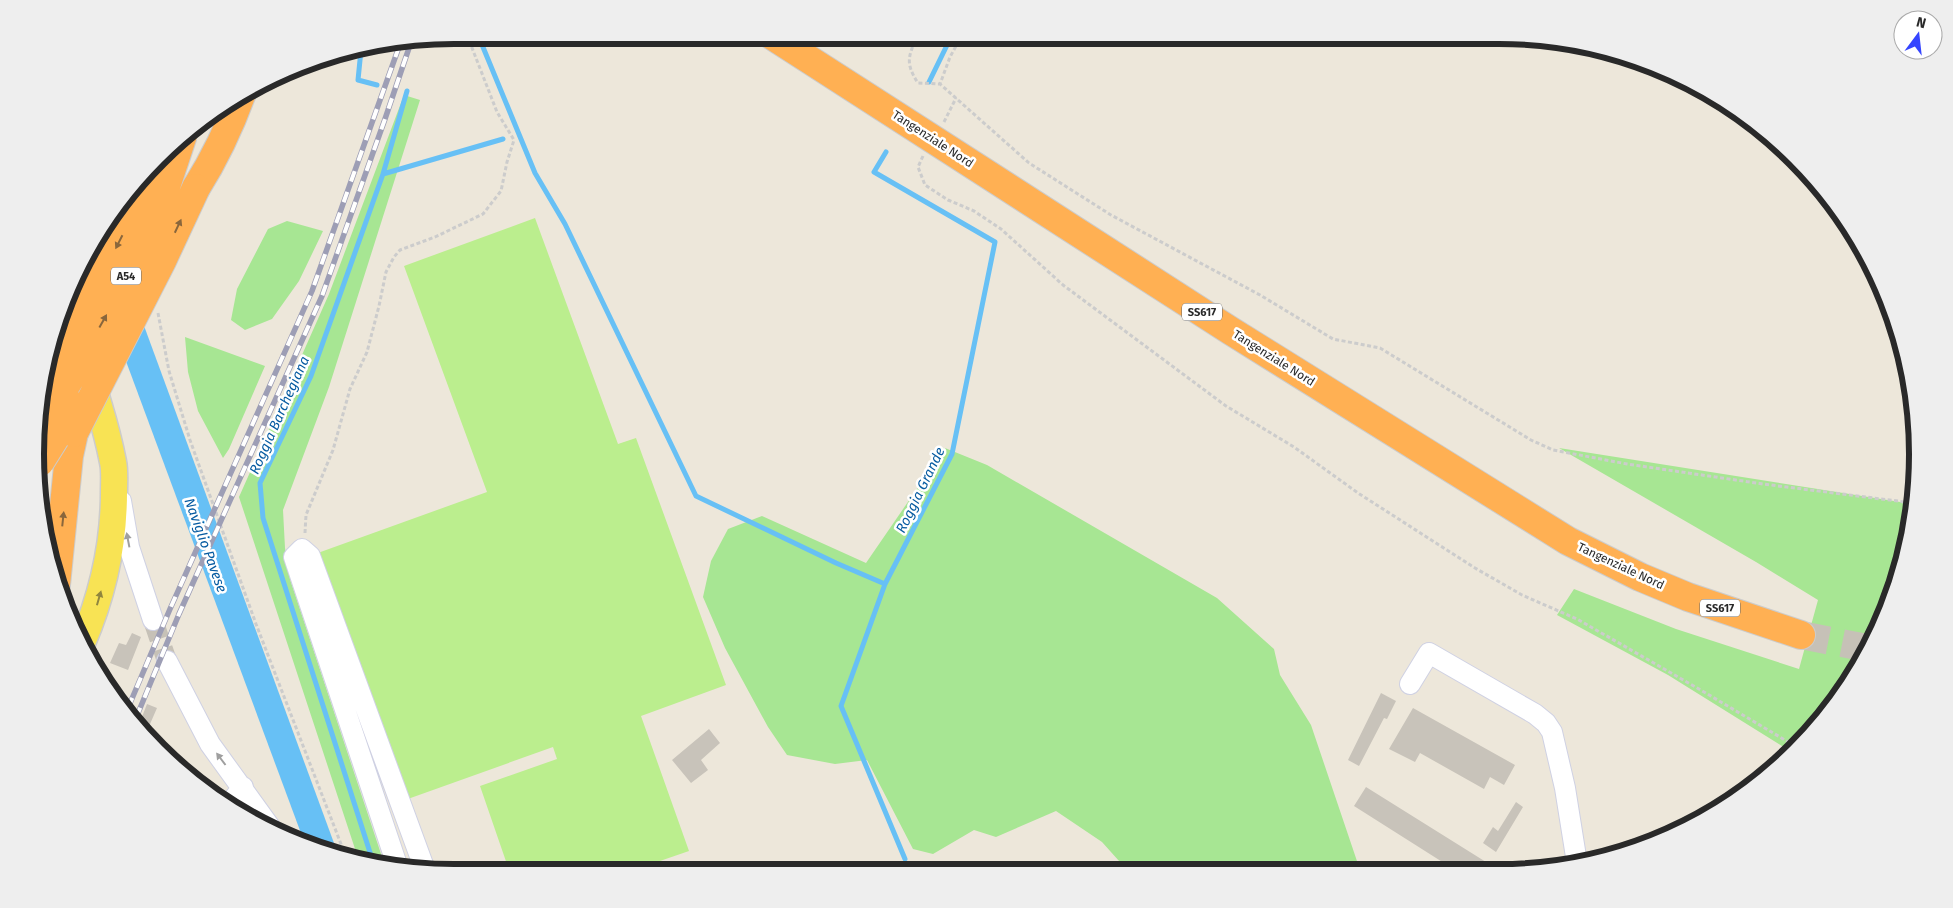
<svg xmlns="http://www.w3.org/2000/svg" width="1953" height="908" font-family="'Fira Sans',sans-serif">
	<rect width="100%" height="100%" fill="#ede7da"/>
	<path fill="#a7e693" d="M404,95l16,5 -91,287 -46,123 2,38 5,31 95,287 -26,-5 -120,-364 90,-203z
		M287,221l36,10 -24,50 -27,38 -27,11 -14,-10 6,-31 31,-60z
		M185,337l80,29 -36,83 -6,9 -25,-47 -10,-39z
		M945,448l42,17 230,133 57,51 6,26 31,50 49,145 -232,1 -26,-29 -46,-31 -60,26 -22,-7 -41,24 -20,-5 -46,-89 -32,4 -48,-9 -19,-28 -43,-79 -22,-51 8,-36 17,-32 34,-13 104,47z
		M1559,448l354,56 -3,31 -24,79 -54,95 -42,42 -122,-76 -111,-60 17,-26 102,40 123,40 19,-69 -62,-38z"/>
	<path fill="#bbee8e" d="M535,218l83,226 18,-6 90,247 -85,31 48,135 -61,21 -118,1 -30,-87 77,-27 -4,-12 -148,53 -90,-246 172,-62 -83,-226z"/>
	<path fill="#67c0f5" d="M107,225l231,629 -33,-10 -218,-588 4,-12z"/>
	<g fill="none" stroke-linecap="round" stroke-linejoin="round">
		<path stroke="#67c0f5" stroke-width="5" d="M478,35l57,138 30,51 131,272 140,67 49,21
			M939,37l1,-2
			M361,50l-3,30 19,5
			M929,82l23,-47
			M1708,93l77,56
			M886,152l-12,20 121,70 -43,212 -67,130 -44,122 64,153
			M383,174l120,-35
			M374,865l-111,-347 -3,-35 51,-107 72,-202 24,-83"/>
	</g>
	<path fill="#c8c3ba" d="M132,633l9,4 -13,33 -18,-7 9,-20 7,2z
		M1381,693l15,8 -9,18 -3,-1 -25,48 -11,-6z
		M147,704l10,4 -10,23 -7,-9z
		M1413,708l102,57 -11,20 -14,-8 -6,12 -64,-36 -5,9 -26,-13z
		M709,729l11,14 -19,17 7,10 -17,13 -19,-23z
		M1366,787l128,80 -1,3h-38l-101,-64z
		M1516,802l7,5 -27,45 -13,-9 10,-16 5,4z"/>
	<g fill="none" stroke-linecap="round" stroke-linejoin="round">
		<path stroke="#c6c1b7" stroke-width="20" stroke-dasharray="20 10" stroke-linecap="butt" d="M153,620l14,41"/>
		<path stroke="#c6c1b7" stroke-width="28" stroke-dasharray="28 14" stroke-linecap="butt" d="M1801,635l66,13"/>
		<defs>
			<path id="minor" d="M121,501l8,46 24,73
				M167,661l43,83 60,83
				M1410,684l19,-31 106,61 11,9 6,9 13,56 12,75
				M231,802l12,-15
				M398,868l-104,-311 8,-8 8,7 115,314"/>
			<path id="major" d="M67,308c16,51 36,102 46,154 2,9 1,20 1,30 0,53 -11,102 -32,151"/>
			<path id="highway" d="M771,35l460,296 337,210 72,36 48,20 113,38
				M196,188c19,-30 34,-62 46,-95
				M56,585l13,-129 5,-23"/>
		</defs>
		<use href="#minor" stroke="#cfd1e3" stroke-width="22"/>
		<use href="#major" stroke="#ccc" stroke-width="29"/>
		<use href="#highway" stroke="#ccc" stroke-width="30"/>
		<path stroke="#ccc" stroke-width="3" stroke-dasharray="4 2.5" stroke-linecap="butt" d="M918,35c-10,21 -13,28 0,48l22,1
			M962,35l-12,22 -10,27 89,79 82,52 149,80 73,44 47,9 151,92 22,10 74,14 136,20 150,19
			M944,122l12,-24
			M923,156l-5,11 7,18 23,15 26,11 27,18 62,56 163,121 68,41 64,46 117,75 47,27 55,24 122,70 96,57
			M158,313l11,58 21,69 66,184 90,233
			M305,533l1,-18 27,-65 17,-61 17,-37 12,-46 7,-34 8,-15 6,-7 35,-13 48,-23 18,-23 6,-29 7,-22 -17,-28 -30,-77"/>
		<use href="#minor" stroke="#fff" stroke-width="20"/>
		<use href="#major" stroke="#f8e354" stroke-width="26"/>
		<use href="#highway" stroke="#ffb053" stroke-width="28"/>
		<defs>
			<path id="rail" d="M128,708l42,-99 142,-318 88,-247
				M136,718l43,-104 143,-318 63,-177 26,-77"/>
		</defs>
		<use href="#rail" stroke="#9d9eb5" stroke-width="5.5"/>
		<use href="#rail" stroke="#fff" stroke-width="4" stroke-dasharray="11" stroke-linecap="butt"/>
		<defs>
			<path id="highway-bridge" d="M43,379c42,-61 75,-129 101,-199
				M51,408l21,-32 48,-87 40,-84 23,-70
				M74,433l88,-172 34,-73
				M40,462l35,-56"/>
		</defs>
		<use href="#highway-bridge" stroke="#ccc" stroke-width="30" stroke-linecap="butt"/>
		<use href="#highway-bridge" stroke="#ffb053" stroke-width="28"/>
	</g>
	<defs><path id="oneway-solid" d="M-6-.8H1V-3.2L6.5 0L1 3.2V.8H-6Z" transform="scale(1.25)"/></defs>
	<g fill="#89663c">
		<use href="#oneway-solid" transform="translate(178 226) rotate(-65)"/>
		<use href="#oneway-solid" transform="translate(119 242) rotate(117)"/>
		<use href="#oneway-solid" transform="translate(103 321) rotate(-61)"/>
		<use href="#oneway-solid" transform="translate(63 519) rotate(-84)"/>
	</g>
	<g fill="#9f9f9f">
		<use href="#oneway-solid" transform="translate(128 540) rotate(-101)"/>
		<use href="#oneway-solid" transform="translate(221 759) rotate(-127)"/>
	</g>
	<use fill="#90863e" href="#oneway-solid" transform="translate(99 598) rotate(-74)"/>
	<g text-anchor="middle" stroke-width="5" stroke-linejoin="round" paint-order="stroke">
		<g fill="#fff" stroke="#696969" stroke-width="1">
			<rect x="111" y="267.5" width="30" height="17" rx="4"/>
			<rect x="1182" y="303.5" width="40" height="17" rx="4"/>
			<rect x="1700" y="599.5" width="40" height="17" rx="4"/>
		</g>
		<g font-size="11" font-weight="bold" fill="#292929">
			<text x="126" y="280">A54</text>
			<text x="1202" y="316">SS617</text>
			<text x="1720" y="612">SS617</text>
		</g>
		<g font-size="12" fill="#292929" stroke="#fff">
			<text transform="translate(933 139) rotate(33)" y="4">Tangenziale Nord</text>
			<text transform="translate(1274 358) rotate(32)" y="4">Tangenziale Nord</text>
			<text transform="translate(1621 566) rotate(25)" y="4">Tangenziale Nord</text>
		</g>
		<g font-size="14" font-style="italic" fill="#065ba1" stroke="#fff">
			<text transform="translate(279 415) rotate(-66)" y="5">Roggia Barchegiana</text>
			<text transform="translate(920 490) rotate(-64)" y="5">Roggia Grande</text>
			<text transform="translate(206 545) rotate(70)" y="5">Naviglio Pavese</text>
		</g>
	</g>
	<path d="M0 0H1953V908H0ZM454 44H1499A410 410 0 0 1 1909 454V454A410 410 0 0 1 1499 864H454A410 410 0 0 1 44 454V454A410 410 0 0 1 454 44Z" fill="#eee" fill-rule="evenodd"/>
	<path fill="none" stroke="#292929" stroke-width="6" d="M454 44H1499A410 410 0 0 1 1909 454V454A410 410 0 0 1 1499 864H454A410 410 0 0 1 44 454V454A410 410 0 0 1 454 44Z"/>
	<g transform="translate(1918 35) rotate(15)"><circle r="24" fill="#ffffff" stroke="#a9a9a9"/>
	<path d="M0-4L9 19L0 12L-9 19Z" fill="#3545ff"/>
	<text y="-8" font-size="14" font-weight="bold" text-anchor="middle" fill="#292929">N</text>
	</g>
</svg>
